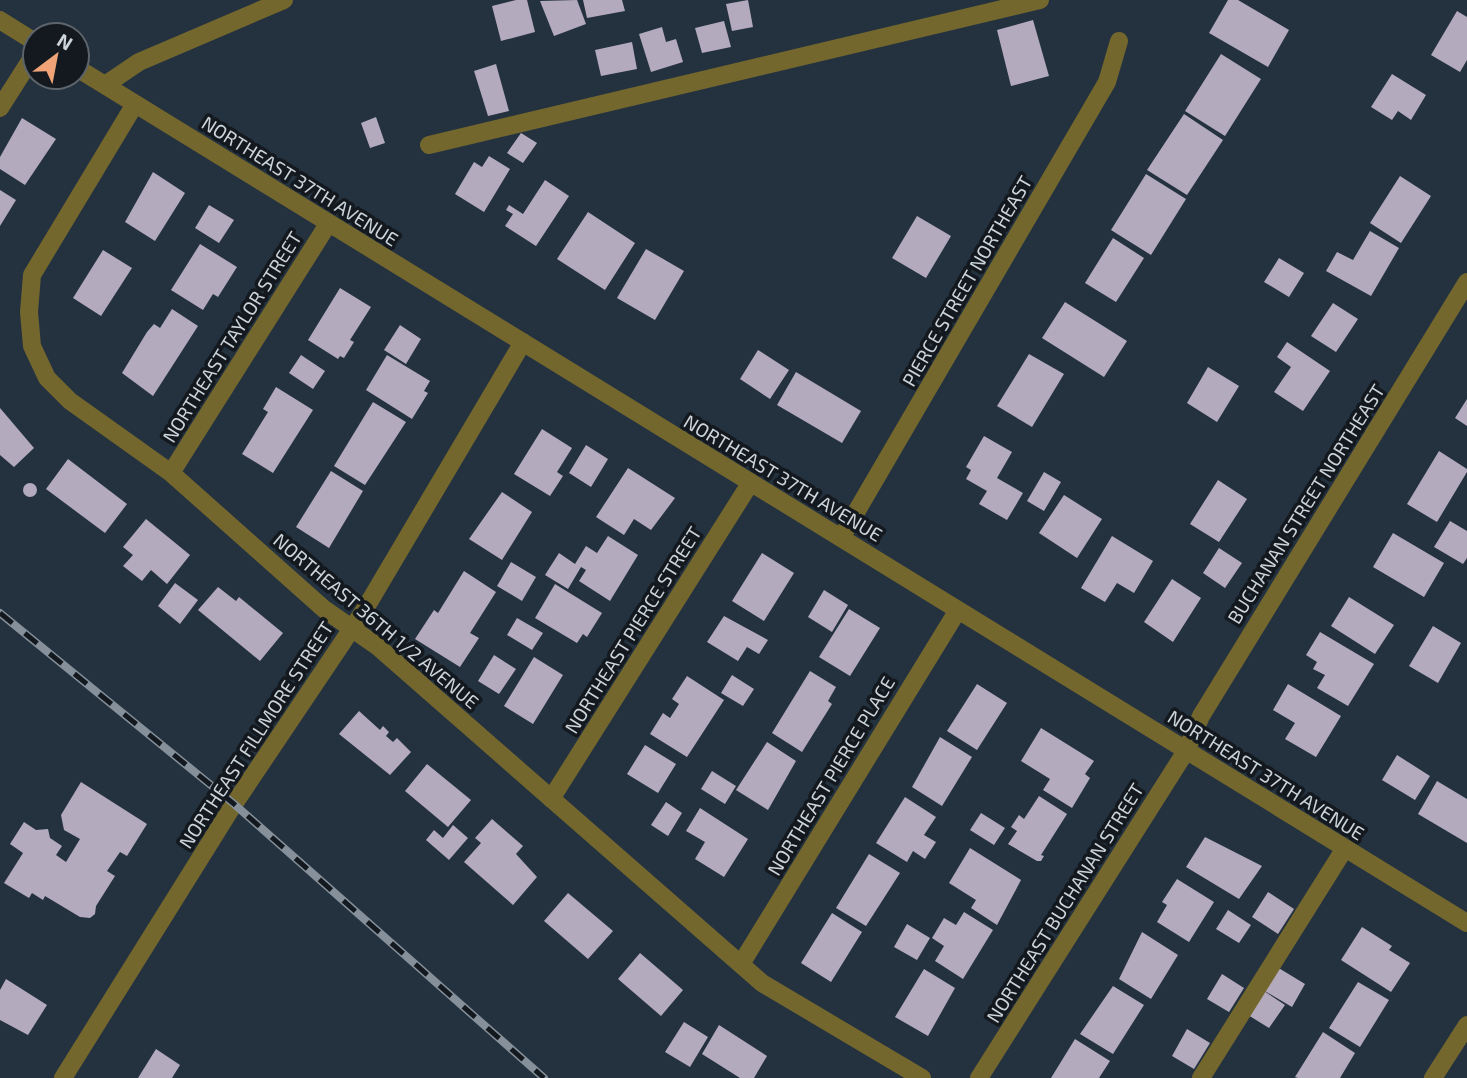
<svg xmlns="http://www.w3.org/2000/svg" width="1467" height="1078" font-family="'Exo 2',sans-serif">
	<rect width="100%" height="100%" fill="#24323f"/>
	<path fill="#b4aabd" d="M516,0h11l8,32 -34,9 -9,-35z
		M577,0l9,24 -32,12 -14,-35z
		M583,0h39l3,11 -38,7z
		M748,0l5,27 -21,4 -6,-27z
		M1228,0h10l51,30 -21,37 -59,-34z
		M1457,11l10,6v43l-7,12 -29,-17z
		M1033,20l16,56 -38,10 -14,-56z
		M724,21l7,26 -29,6 -7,-25z
		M662,27l4,15 10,-3 7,23 -32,10 -12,-38z
		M632,42l5,27 -36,7 -6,-26z
		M1221,54l40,25 -36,57 -40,-25z
		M496,64l13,47 -21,5 -14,-45z
		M1392,74l34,21 -15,25 -13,-9 -6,9 -21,-13z
		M1184,114l39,26 -36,55 -40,-25z
		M376,117l9,26 -15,5 -9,-25z
		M22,118l34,21 -31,46 -25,-16v-12z
		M521,133l16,10 -14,20 -16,-10z
		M489,156l21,13 -26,43 -29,-18 19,-32 8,5z
		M153,172l32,21 -30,48 -30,-19z
		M1146,174l40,25 -35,56 -40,-25z
		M1400,176l31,20 -30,47 -31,-20z
		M545,180l24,16 -33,50 -31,-20 8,-12 -7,-4 3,-5 14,9z
		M0,190l16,10 -16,26z
		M209,205l25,15 -15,23 -24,-15z
		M588,212l47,31 -30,47 -48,-31z
		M917,216l34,20 -25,42 -34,-20z
		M1370,231l29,17 -28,48 -45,-25 11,-19 16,8z
		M1113,238l31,20 -28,44 -31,-19z
		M200,244l37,23 -19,30 -5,-3 -10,16 -32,-20z
		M646,249l38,22 -29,49 -38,-22z
		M103,250l29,18 -31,48 -28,-18z
		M1279,258l25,15 -15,24 -25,-15z
		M340,288l31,19 -21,33 4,2 -10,16 -4,-2 -2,3 -30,-19z
		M1065,302l62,39 -23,36 -62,-39z
		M1333,303l25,16 -22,33 -25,-16z
		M172,309l26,17 -45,70 -31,-23 25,-41 7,-8 6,4z
		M400,325l21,14 -15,25 -22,-14z
		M1287,342l43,29 -27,40 -29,-19 17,-25 -14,-10z
		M758,350l31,20 -19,29 -30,-20z
		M1029,354l35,20 -32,53 -35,-21z
		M301,355l24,16 -12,18 -24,-16z
		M387,355l43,26 -6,10 4,2 -16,26 -46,-29z
		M1208,367l31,19 -22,36 -30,-19z
		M796,372l65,39 -19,32 -65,-38z
		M276,387l37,23 -40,63 -31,-19 26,-42 -5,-3z
		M1467,399v27l-12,-8z
		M373,402l33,20 -41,63 -31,-19z
		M0,408l34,40 -20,19 -14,-12z
		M542,429l30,19 -15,24 6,4 -13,20 -36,-22z
		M984,436l28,16 -15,26 26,15 -16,27 -28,-16 8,-13 -21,-12 5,-9 -5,-3z
		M586,445l22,14 -17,28 -22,-14z
		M1439,451l28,18v3l-30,50 -30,-18z
		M68,459l59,45 -22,29 -59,-44z
		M628,468l47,30 -24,32 -17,-11 -10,16 -28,-18z
		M331,471l32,20 -34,57 -33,-21z
		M1044,472l17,10 -17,29 -17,-10z
		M1218,480l29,19 -28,43 -29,-18z
		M23 490a7 7 0 1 1 14 0a7 7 0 1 1-14 0Z
		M502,492l30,20 -30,48 -33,-21z
		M1064,495l38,24 -25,39 -38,-25z
		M146,519l44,36 -23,29 -16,-14 -9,11 -19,-15 10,-11 -10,-8z
		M1450,521l17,10v27l-4,6 -29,-17z
		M1393,533l51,30 -20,34 -51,-30z
		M608,536l30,19 -28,46 -31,-20 7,-11 -5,-3 -13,22 -23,-14 14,-22 16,11 11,-18 11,7z
		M1112,536l41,25 -19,32 -17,-10 -12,19 -24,-14z
		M1219,548l23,15 -17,25 -22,-15z
		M762,553l32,20 -30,48 -32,-20z
		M511,562l25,15 -14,24 -25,-15z
		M464,571l32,21 -26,41 9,5 -19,29 -45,-28 19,-29 4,3z
		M1172,579l29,19 -28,44 -29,-20z
		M175,583l23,17 -18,24 -22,-18z
		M555,584l47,29 -15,24 -4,-3 -6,9 -42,-25z
		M218,587l18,14 3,-4 44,36 -23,28 -62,-51z
		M824,590l24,15 -16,27 -24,-15z
		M1349,597l45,28 -19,29 -44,-28z
		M849,609l31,19 -30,48 -31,-19z
		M724,616l44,24 -9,14 -12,-7 -9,14 -31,-19z
		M517,618l26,15 -11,17 -25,-15z
		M1433,626l28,17 -23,40 -29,-17z
		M1320,632l54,32 -26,42 -31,-18 8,-13 -12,-6 4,-7 -11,-7z
		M494,655l22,14 -17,25 -21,-13z
		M534,657l29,18 -30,49 -29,-18z
		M810,671l26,16 -8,14 4,3 -30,48 -30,-19z
		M732,675l22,14 -11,17 -22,-13z
		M687,676l37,24 -37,57 -37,-23 13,-21 7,5 9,-14 -7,-5z
		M977,684l30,19 -30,47 -30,-19z
		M1288,684l53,32 -25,41 -31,-18 10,-16 -22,-13z
		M359,711l21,19 3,-4 6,6 -3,4 7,6 4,-4 14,14 -21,23 -51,-41z
		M1041,728l53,33 -9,13 5,4 -18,30 -29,-18 7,-11 -29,-18z
		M940,737l32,20 -30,49 -30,-19z
		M767,742l29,19 -28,49 -32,-20z
		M645,745l31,19 -18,29 -31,-19z
		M1397,755l33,21 -15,24 -33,-20z
		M427,764l44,36 -23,27 -43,-36z
		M712,771l24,15 -11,18 -24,-15z
		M1437,781l30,18v44l-49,-29z
		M81,782l66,42 -20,32 -7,-4 -13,19 8,5 -19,30 -1,8 -5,4 -10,-1 -35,-21 -2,4 -11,-7 -3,5 -25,-15 19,-30 -13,-9 14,-22 12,8 12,-1 2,9 12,8 -6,9 10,7 14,-23 -16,-9 -3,-15z
		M1039,796l28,18 -26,41 3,1 -3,5h-4l-29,-17 9,-13 -6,-4 8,-12 5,4z
		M905,797l31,20 -12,18 12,7 -11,17 -12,-8 -6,11 -31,-19z
		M666,802l16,11 -14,23 -17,-11z
		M700,808l48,31 -24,38 -29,-18 10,-17 -19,-11z
		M981,813l24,15 -11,17 -24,-15z
		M492,819l31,27 -7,8 21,23 -24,28 -49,-43 17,-19 -6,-5z
		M453,825l15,13 -19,22 -23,-20 8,-10 9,8z
		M1205,837l57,29 -23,33 -53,-32z
		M970,848l51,32 -24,45 -26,-17 5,-8 -27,-17z
		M869,854l31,19 -34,53 -30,-18z
		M1177,879l37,23 -25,40 -32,-20 10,-17 -5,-3z
		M1268,892l26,17 -16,25 -26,-17z
		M568,893l45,38 -25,28 -44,-38z
		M1228,910l23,15 -12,18 -23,-14z
		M964,912l29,18 -30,49 -28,-18 9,-15 -12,-8 12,-20 12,7z
		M832,913l30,19 -31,50 -30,-19z
		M907,924l23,14 -13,22 -23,-13z
		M1362,927l30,19 -3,4 21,13 -19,29 -50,-32z
		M1142,932l36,23 -27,44 -32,-20z
		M640,953l43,37 -22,26 -43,-37z
		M1277,967l28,17 -13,23 -29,-17z
		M924,969l31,19 -27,48 -33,-19z
		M1222,974l22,14 -15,24 -22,-13z
		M6,979l41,26 -19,30 -28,-15v-30z
		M1358,982l31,18 -29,47 -31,-19z
		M1113,986l31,19 -31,49 -33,-20z
		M1264,991l21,14 -16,23 -21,-13z
		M684,1022l24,15 -18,30 -25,-15z
		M719,1025l48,31 -13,22h-14l-38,-24z
		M1187,1029l23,14 -16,26 -22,-13z
		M1323,1032l32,21 -15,25h-42l-3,-1z
		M1075,1039l35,22 -11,17h-48z
		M156,1049l24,16 -8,13h-34z"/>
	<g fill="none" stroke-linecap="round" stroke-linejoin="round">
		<path stroke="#73672e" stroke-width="18" d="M0,20l35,22
			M77,68l1390,855
			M105,85l34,-23 145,-62
			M135,104l-103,171 -3,37 3,34 15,32 23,23 101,72 153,136 53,37 385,337 160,95
			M0,108l35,-55
			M429,145l611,-145
			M171,473l157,-249
			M841,538l266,-456 12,-41
			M551,799l200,-317
			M741,964l217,-354
			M63,1078l171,-274 131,-195 158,-267
			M979,1078l207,-327 15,-35 266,-434
			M1201,1078l144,-230
			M1433,1078l34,-53"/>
		<defs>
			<path id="rail" d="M0,613l234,191 310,274"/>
		</defs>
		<use href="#rail" stroke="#85909a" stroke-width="8"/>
		<use href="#rail" stroke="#13191f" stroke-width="5" stroke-dasharray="16" stroke-linecap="butt"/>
	</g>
	<g text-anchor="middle" stroke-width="7" stroke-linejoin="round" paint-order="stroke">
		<g font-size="19" fill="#ccd5dc" stroke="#13191f">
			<text transform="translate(300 181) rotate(32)" y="7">NORTHEAST 37TH AVENUE</text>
			<text transform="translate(967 281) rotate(-60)" y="7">PIERCE STREET NORTHEAST</text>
			<text transform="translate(232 337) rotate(-58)" y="7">NORTHEAST TAYLOR STREET</text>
			<text transform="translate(783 478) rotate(31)" y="7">NORTHEAST 37TH AVENUE</text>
			<text transform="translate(1306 504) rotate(-58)" y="7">BUCHANAN STREET NORTHEAST</text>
			<text transform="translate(376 621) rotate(40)" y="7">NORTHEAST 36TH 1/2 AVENUE</text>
			<text transform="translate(633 630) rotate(-58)" y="7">NORTHEAST PIERCE STREET</text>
			<text transform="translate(256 735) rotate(-57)" y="7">NORTHEAST FILLMORE STREET</text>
			<text transform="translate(1266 775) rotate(32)" y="7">NORTHEAST 37TH AVENUE</text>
			<text transform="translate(831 776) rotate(-59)" y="7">NORTHEAST PIERCE PLACE</text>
			<text transform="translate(1065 903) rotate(-58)" y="7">NORTHEAST BUCHANAN STREET</text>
		</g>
	</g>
	<g transform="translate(56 56) rotate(32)"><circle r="33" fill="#13191f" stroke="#5d646b" stroke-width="2"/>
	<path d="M0-5L12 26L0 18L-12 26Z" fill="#efa377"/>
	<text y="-10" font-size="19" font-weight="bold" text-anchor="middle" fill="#ccd5dc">N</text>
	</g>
</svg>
